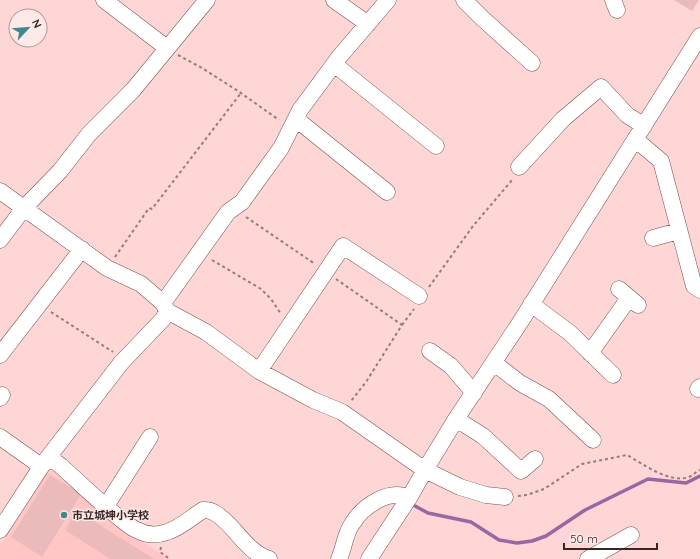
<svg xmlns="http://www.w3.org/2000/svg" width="700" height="559" font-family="Quicksand,'Noto Sans JP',sans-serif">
	<rect width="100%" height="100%" fill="#fdd6d5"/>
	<path fill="#ffc6c5" d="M61,469l69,64 38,26h-168v-13l45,-70 7,-6z"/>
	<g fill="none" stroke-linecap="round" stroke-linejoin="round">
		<path stroke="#9b66a1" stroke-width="3.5" d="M415,506l13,7 43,9 28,18 18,3 15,-2 14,-5 39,-26 63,-31 38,4 14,-7"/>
	</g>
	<path fill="#eabbba" d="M674,0h25l-7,11z
		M50,475l31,19 -39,63 -31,-20z
		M75,513l11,7 1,-3 67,42h-44l-45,-29z"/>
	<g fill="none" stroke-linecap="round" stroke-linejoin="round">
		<defs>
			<path id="minor" d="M104,0l63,48
				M334,0l34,24
				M464,0l18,18 50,45
				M613,0l4,10
				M334,64l102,82
				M296,119l91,73
				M635,139l26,22 33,125 6,4
				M519,167l44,-48 38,-32 26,28 17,11
				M0,191l107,77 34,16 22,19 4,8 39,21 53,39 54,29 29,12 83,58 35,17 26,8 19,2
				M653,238l26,-7
				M0,240l24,-32 36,-37 29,-37 44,-44 74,-90
				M619,289l19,16
				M163,303l65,-91 14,-10 39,-54 19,-38 40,-54 48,-56
				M531,304l39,29 43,42
				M430,351l21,15 23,27
				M590,353l39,-55
				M0,355l82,-106
				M494,363l26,20 29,16 44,41
				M259,371l84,-125 76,50
				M698,389l2,-2
				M0,398l2,-3
				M456,419l27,17 38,35 14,-12
				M0,437l41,29
				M43,464l78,-101 42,-44 4,-8
				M106,506l44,-69
				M0,530l43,-66c8,-5 11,-4 18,2 20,18 39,37 61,54 4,3 9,8 15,10 9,5 19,6 30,2 13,-4 25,-15 36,-22 4,0 9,1 12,3 19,11 31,39 54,46
				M339,559c5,-11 6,-25 13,-35 11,-18 37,-36 57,-26
				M369,559l40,-61 16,-28 31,-51 65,-98 179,-285
				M588,559l43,-24"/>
		</defs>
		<use href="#minor" stroke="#784f4f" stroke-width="17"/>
		<path stroke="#977b7a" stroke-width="2" stroke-dasharray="3 3" stroke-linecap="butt" d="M178,55l24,13 36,23 41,29
			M246,217l69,47
			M115,257l34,-49 3,1 89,-116
			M212,260l49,29 10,10 10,15
			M336,279l66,46 -36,57 -15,19
			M429,287l44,-61 40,-47
			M51,312l62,40
			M402,325l12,-16
			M518,496l9,-1 17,-6 38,-25 45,-9c16,9 43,29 62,22 4,-2 7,-5 11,-7
			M161,547l-1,5 10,7"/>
		<use href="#minor" stroke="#fff" stroke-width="16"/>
	</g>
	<circle fill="#40888b" stroke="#fde9e8" stroke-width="1.5" cx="64" cy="515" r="4"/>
	<g text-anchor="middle" stroke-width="3" stroke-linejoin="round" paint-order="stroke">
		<g font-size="11" font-weight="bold" fill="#382625" stroke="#fde9e8" text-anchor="start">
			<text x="72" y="519">市立城坤小学校</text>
		</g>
	</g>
	<g transform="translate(28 28) rotate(64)"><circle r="19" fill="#fde9e8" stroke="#ae9b9a"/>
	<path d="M0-3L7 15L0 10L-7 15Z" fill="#40888b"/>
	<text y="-6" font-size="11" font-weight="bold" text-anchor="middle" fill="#382625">N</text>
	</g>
	<path d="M564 543v6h93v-6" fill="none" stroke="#382625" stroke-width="2"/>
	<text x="570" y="543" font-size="12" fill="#382625" stroke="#fde9e8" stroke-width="3" paint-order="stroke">50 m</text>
</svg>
